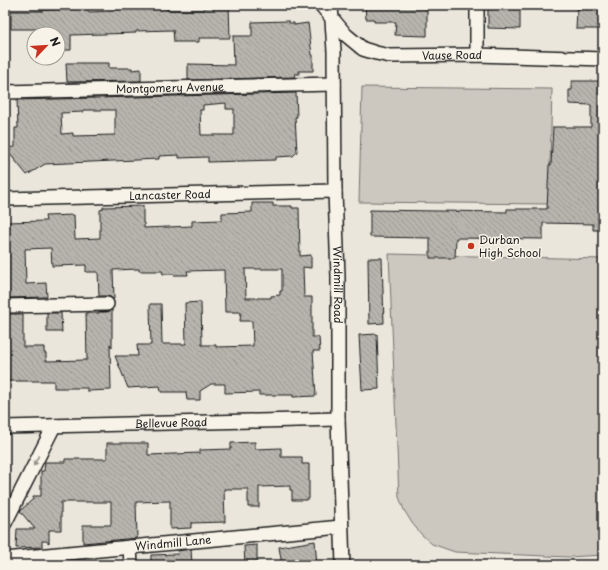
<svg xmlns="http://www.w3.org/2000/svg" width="608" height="570" font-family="'Playpen Sans',sans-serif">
	<defs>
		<pattern id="building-back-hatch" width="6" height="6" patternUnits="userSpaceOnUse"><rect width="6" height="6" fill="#b6b4ac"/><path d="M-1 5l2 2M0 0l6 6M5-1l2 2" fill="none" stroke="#9c9a93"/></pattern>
	</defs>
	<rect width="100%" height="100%" fill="#eae6dc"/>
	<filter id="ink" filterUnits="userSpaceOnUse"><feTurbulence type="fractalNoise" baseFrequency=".025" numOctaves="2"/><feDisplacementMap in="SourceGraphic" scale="8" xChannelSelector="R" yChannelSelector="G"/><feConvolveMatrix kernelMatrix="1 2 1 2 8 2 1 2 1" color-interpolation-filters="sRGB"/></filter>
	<g filter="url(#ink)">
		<path fill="#ccc8c0" stroke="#74726e" d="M362,87l190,2 -3,115 -190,-2z
			M389,254l214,5v296l-35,2 -113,-5 -23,-8 -11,-10 -9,-11 -8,-13 -5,-13z"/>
		<path fill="url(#building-back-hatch)" stroke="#1c1c1c" fill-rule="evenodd" d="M77,5h11v7l26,-1v-3l31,-1v-2h22v5h37v-5h25l1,33h-31v4h-25l-1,-12 -37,1v2l-65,2v15h-13v-16h-14v-5h-33v-18h33v-1l33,-1z
			M365,5h62v31l-32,-1 1,-13h-22v-3h-8z
			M488,5h32v24l-32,-1z
			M585,6h18v23h-27l1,-20h7z
			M289,21v2h5v2l14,-2 4,32h1v16h-14v3h-5l1,3 -107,3v-16l46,1 -1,-29h19v-14z
			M66,63h43v5h23v2l9,-1v12l-74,1z
			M572,81h31v149h-10v-6l-50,-1v16l-87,-1 -1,20h-25v-20l-60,-1v-27l137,2v-3h40l2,-44h2l2,-38h38v-22l-22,-1v-14h3z
			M296,93l1,24h-2l2,35 -4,4 -17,1v3l-68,2v-5l-29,1v-3l-20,1v3l-114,5 -18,11 -22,-27 10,-1v-19h3l-1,-28zM226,103v6h8v26h-33l-1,-25h3v-5zM83,110h32v25l-42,1v-3l-11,1 -1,-21 22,-1z
			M252,203h21v3h19v2h7l1,48 11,-1v13l-8,-1 1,30h8v40h7l1,14h-7l3,45 -23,1v-2h-34v-3l-34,1v-9h-14l-11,7v9h-13l-1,-8h-25l-1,-6 -32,2 -13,-32h23l-1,-11h14l-1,-41h11l1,40h24l-1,-41 16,-1 1,43h14v2l37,-1 -1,-25h-12l1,-9h-16l-1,-42 -37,1 1,4h-14v-1h-11l-1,-3h-23v-2l-26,1 1,29h-1l-3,-2 -3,-1h-8l-1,-24h-12v-7l-34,1 -1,-18 -26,1 1,35 20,-1 1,14 -42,1v-10h2l-1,-30h-1v-36l41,-1 -1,-5 29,-1 1,24 25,-1v-28l3,-1v-2l40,-1v17h1v5l48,-2v-5l30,-1v-7l30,-1zM245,269h37v22h-2v4l-9,1v2h-25z
			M368,258h14l2,65 -15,1z
			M112,310v38l-2,-4 1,46 -24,1v-3h-33v-7h-49v-67h18v33h21v6h2v8l41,-1 -1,-47h13v-1h8z
			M47,313h14l1,19h-15z
			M377,334l2,55 -17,1 -3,-55z
			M255,442v7l26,-1v9h21v7h7v35h-2v1h-15v-10h-2v-4l-31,1v20h-11v-18h-24l1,33 -34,1v5l-21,1v-28l-34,1 1,36 -54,5v-18h28v-23h-50v28h-12v13l-3,-2h-4v6l-26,1 1,-19h18l-15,-18 13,-12v-3h8v-25h3l1,-9h20v-3h42v-16h41v12l52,-2v-3l31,-1v-6z
			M315,541l2,24h-35l-3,-18z
			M257,545v20h-12l-1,-19z
			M191,549l1,16h-41v-10l27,-1 -1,-3z"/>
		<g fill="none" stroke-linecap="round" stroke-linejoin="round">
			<defs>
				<g id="minor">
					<path id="s1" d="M321,5l25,30 17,14 13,4 14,3 87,-1 126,4"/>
					<path id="s2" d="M331,5l3,46 1,140 3,86v142l5,146"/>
					<path d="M477,5v50"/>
					<path id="s3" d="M5,92l329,-8"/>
					<path id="s4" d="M5,199l330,-8"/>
					<path d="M5,306l102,-2"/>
					<path id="s5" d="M5,427l333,-8"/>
					<path d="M5,523l49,-97"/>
					<path d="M130,547l1,18"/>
					<path id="s6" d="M5,559l336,-32"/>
				</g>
			</defs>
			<use href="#minor" stroke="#1c1c1c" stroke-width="16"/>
			<use href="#minor" stroke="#f7f3e8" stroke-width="13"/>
		</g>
		<defs><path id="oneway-solid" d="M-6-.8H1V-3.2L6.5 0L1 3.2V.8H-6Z"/></defs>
		<use fill="#94928c" href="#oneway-solid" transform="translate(36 461) rotate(117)"/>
	</g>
	<circle fill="#c8321e" stroke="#f7f3e8" stroke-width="1.5" cx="471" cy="246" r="4"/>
	<g text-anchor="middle" stroke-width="3" stroke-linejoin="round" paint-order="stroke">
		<g font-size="11" fill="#1c1c1c" stroke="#f7f3e8">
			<text dy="4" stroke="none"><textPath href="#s1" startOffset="151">Vause Road</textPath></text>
			<text dy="4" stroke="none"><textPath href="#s3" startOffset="165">Montgomery Avenue</textPath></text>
			<text dy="4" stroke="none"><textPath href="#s4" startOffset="165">Lancaster Road</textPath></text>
			<text dy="4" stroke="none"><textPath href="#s2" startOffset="280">Windmill Road</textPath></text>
			<text dy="4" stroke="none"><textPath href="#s5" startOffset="166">Bellevue Road</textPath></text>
			<text dy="4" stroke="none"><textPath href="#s6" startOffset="169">Windmill Lane</textPath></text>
		</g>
		<g font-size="11" fill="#1c1c1c" stroke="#f7f3e8" text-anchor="start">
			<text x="479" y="244">Durban<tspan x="479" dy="13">High School</tspan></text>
		</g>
	</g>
	<rect width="608" height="570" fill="none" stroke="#f7f3e8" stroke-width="20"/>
	<rect x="10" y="10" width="588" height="550" fill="none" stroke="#1c1c1c" stroke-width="1.5" filter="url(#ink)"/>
	<g transform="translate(46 46) rotate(65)"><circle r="19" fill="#f7f3e8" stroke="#9f9d96"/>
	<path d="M0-3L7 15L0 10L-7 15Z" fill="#c8321e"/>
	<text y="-6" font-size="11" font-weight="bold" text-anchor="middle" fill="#1c1c1c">N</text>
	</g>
</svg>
